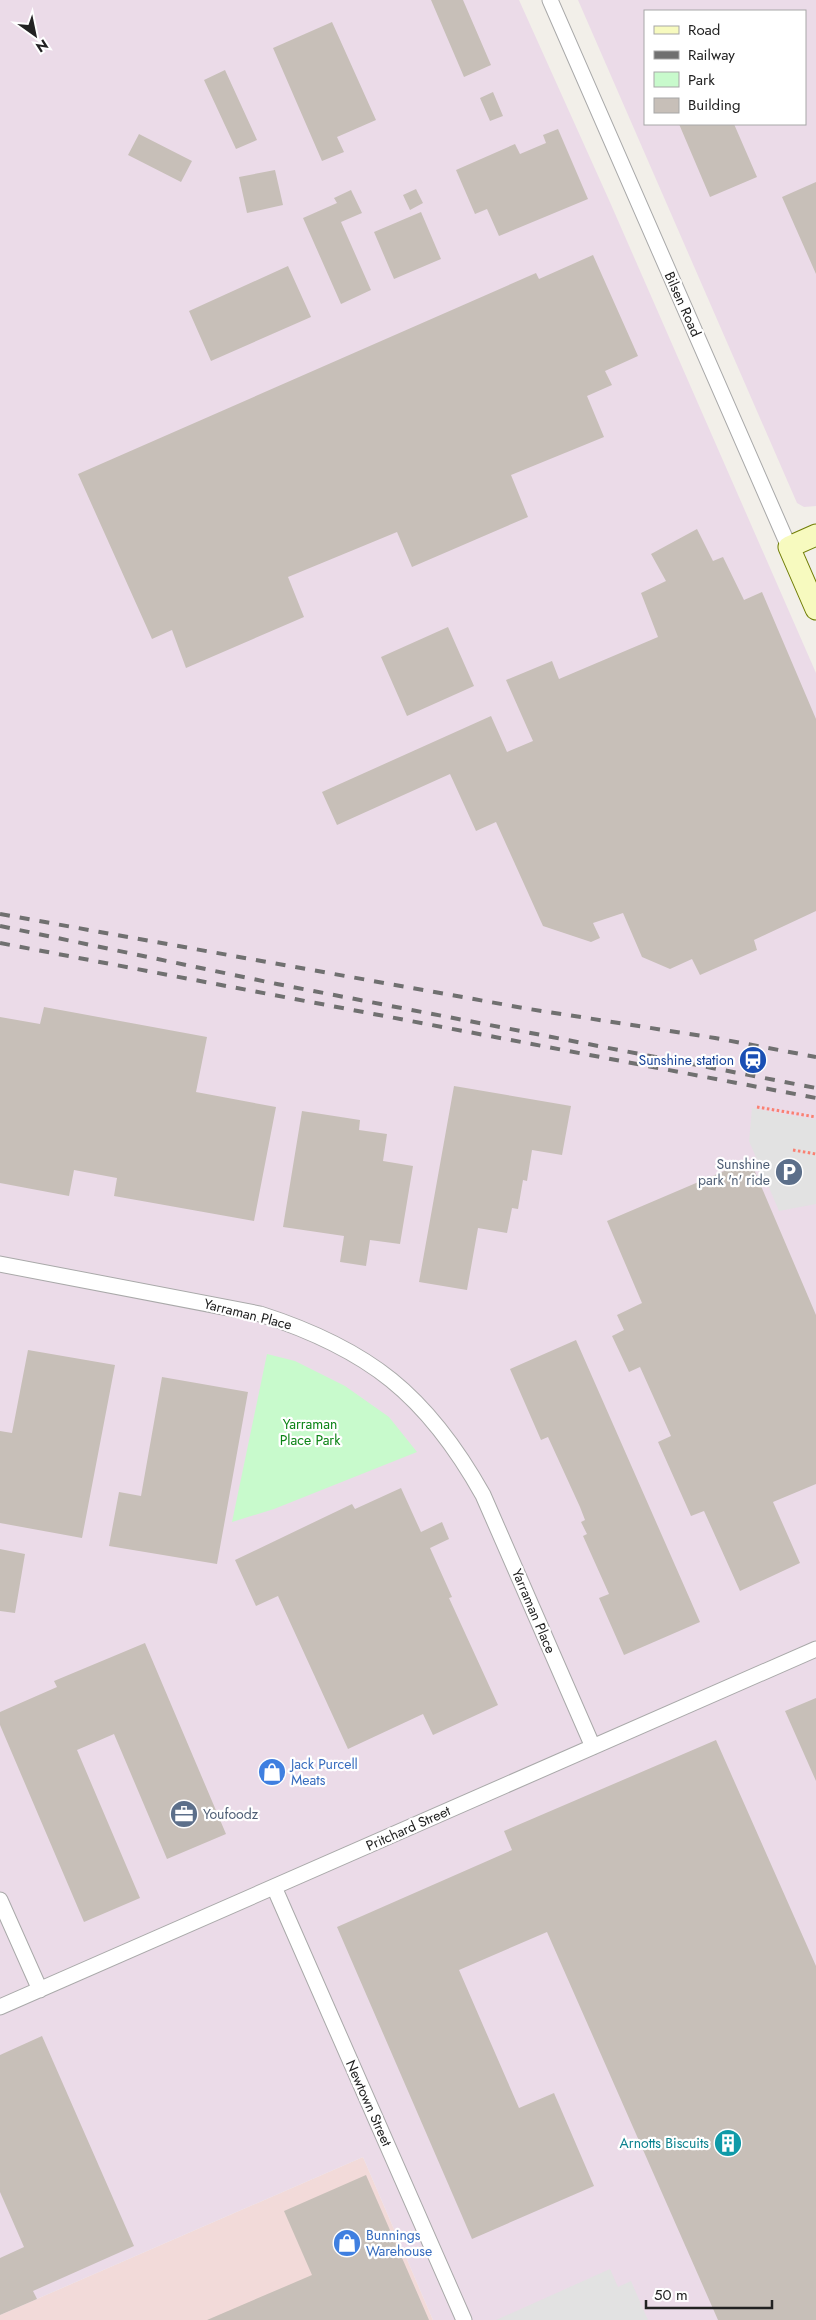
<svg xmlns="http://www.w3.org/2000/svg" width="816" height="2320" font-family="Jost,sans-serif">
	<rect width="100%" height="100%" fill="#f2efe9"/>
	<path fill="#f2dad9" d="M363,2157l70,163h-433v-5z"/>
	<path fill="#ebdbe8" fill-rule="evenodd" d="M0,0h519l90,200 207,473v1647h-383l-70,-163 -363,158z
		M578,0h238v506l-12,1 -7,-4zM645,11h160v113h-160z"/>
	<path fill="#c8facc" d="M267,1354l28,7 50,25 44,31 28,35 -143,57 -42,13z"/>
	<path fill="#e2e2e2" d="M752,1108l64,12v84l-37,7 -30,-70z
		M610,2269l8,18 13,-6 17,39h-152z"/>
	<path fill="#c7bfb8" d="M431,0h32l28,65 -27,12z
		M332,22l44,98 -39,17 7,15 -22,9 -49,-113z
		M225,70l32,70 -21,9 -32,-69z
		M493,92l10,24 -13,5 -10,-23z
		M679,124h55l23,53 -47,20z
		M558,129l30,70 -89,37 -12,-27 -12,5 -19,-44 59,-26 5,10 26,-11 -3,-8z
		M139,134l53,27 -11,21 -53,-27z
		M275,170l8,35 -36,8 -8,-36z
		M816,182v92l-34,-77z
		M416,189l7,14 -13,7 -7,-15z
		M351,190l11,23 -21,9 30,68 -30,14 -38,-86 34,-15 -3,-5z
		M421,212l20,47 -47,20 -20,-47z
		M593,255l45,101 -33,15 7,14 -25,11 17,41 -93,38 17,42 -116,50 -15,-35 -109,45 16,40 -118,51 -14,-38 -20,9 -74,-165 458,-201 3,6z
		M288,266l23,51 -100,44 -22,-50z
		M697,529l16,32 10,-4 21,43 18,-8 54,127v192l-62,29 3,10 -57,25 -8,-16 -22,10 -28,-12 -19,-44 -30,10 7,15 -9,4 -48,-16 -47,-104 -20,9 -26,-57 -113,51 -15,-33 169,-76 16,36 26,-11 -27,-61 46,-19 7,18 99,-42 -17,-44 25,-12 -15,-27z
		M448,627l26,59 -67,30 -26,-59z
		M44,1007l163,30 -11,55 80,15 -22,114 -140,-25 3,-18 -43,-8 -5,26 -69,-13v-166l40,7z
		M454,1086l117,20 -9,49 -30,-5 -5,31 -4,-1 -5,29 -6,-1 -5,25 -29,-5 -11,62 -48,-8z
		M302,1111l58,9 -1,10 28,4 -4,27 30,5 -13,78 -30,-4 -4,26 -26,-4 4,-26 -61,-9z
		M750,1160l66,155v169l-43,18 27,61 -60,28 -36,-80 -13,5 -33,-74 13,-6 -31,-69 -11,5 -17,-36 12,-6 -7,-15 25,-12 -35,-82z
		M576,1340l124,282 -76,33 -25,-57 10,-4 -26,-58 4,-2 -6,-12 4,-2 -5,-13 -32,-70 -7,3 -31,-71z
		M28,1350l87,15 -33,173 -82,-15v-92l12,2z
		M162,1377l86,15 -31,172 -108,-18 10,-54 22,4z
		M401,1488l20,44 21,-10 7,17 -19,9 22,49 -3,1 49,107 -65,30 -10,-21 -75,35 -70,-153 -22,10 -21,-46 117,-56 3,5z
		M0,1549l25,5 -10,59 -15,-2z
		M145,1643l81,191 -59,25 -53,-125 -37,16 63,148 -56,24 -84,-197v-13l57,-25 -3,-6z
		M816,1698v83l-31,-70z
		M716,1740l100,226v354h-98l-171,-388 -88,38 60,138 35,-15 40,93 -122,53 -135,-312 175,-77 -8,-19z
		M42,2036l92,210 -101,45 4,8 -37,16v-57l24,-11 -24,-55v-137z
		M366,2175l63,145h-222l105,-45 -28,-64z"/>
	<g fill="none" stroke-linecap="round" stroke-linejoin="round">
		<defs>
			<path id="street" d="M550,0l239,547
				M0,1264l260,50c109,35 167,81 223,181l110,252
				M274,1887l190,433
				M0,1900l40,90
				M0,2007l816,-358"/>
			<path id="secondary" d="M816,535l-27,12 27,62"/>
		</defs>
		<use href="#street" stroke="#a9a9a9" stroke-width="17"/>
		<use href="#secondary" stroke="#707d05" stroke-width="23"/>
		<path stroke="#fa8072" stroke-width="3" stroke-dasharray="2.5 2.5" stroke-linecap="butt" d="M757,1107l59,10
			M793,1150l23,4"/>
		<use href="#street" stroke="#fff" stroke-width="15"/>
		<use href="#secondary" stroke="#f7fabf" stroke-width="21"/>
		<path stroke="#707070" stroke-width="4" stroke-dasharray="10 10" stroke-linecap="butt" d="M0,914l529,95 186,29 101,19
			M0,926l277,58 539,104
			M0,943l816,155"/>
	</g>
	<defs>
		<symbol id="station-disc" viewBox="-11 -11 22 22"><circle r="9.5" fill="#1a4fb4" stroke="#fff"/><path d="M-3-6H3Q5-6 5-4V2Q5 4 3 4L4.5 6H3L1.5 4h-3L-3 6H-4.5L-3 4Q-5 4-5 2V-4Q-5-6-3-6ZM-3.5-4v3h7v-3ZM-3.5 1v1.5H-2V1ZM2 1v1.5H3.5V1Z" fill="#fff"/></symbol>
		<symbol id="parking-disc" viewBox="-11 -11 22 22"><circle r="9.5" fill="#5c6f8a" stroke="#fff"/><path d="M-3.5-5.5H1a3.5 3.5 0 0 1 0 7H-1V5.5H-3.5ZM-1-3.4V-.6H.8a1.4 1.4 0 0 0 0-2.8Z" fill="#fff"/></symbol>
		<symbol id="shop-disc" viewBox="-11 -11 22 22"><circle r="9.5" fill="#3f7fe0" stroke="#fff"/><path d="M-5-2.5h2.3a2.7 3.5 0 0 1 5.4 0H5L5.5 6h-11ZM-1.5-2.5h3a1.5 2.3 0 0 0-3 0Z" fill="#fff"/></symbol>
		<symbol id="office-disc" viewBox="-11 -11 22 22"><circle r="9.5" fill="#5c6f8a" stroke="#fff"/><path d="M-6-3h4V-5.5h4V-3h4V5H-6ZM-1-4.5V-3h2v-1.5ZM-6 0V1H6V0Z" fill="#fff"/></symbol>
		<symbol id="building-disc" viewBox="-11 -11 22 22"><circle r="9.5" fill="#0f9aa8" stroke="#fff"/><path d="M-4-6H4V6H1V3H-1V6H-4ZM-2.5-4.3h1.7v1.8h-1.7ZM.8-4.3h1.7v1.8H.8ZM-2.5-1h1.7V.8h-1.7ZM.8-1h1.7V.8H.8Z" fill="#fff"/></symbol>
	</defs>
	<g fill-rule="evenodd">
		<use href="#station-disc" x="737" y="1044" width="32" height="32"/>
		<use href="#parking-disc" x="773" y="1156" width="32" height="32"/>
		<use href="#shop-disc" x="256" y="1756" width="32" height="32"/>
		<use href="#office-disc" x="168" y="1798" width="32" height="32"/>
		<use href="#building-disc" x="712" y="2127" width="32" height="32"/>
		<use href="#shop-disc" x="331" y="2227" width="32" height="32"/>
	</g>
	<g text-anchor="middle" stroke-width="4.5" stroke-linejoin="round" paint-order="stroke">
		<g font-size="14" fill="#222" stroke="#fff">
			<text transform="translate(683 304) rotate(66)" y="5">Bilsen Road</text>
			<text transform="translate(248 1314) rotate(14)" y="5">Yarraman Place</text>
			<text transform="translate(534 1611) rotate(67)" y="5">Yarraman Place</text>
			<text transform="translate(408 1828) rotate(-24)" y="5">Pritchard Street</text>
			<text transform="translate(369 2103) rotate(66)" y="5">Newtown Street</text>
		</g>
		<g font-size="14" fill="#164399" stroke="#fff" text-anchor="end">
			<text x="734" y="1065">Sunshine station</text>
		</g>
		<g font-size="14" fill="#4e5e75" stroke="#fff" text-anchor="end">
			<text x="770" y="1169">Sunshine<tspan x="770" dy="16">park 'n' ride</tspan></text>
			<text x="203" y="1819" text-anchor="start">Youfoodz</text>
		</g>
		<g font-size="14" fill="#0c8416" stroke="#fff">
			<text x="310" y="1429">Yarraman<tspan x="310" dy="16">Place Park</tspan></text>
		</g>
		<g font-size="14" fill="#366cbe" stroke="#fff" text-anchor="start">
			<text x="291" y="1769">Jack Purcell<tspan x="291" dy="16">Meats</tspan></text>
			<text x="366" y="2240">Bunnings<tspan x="366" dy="16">Warehouse</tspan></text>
		</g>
		<g font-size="14" fill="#0d838f" stroke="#fff" text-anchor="end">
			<text x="709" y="2148">Arnotts Biscuits</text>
		</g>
	</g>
	<rect x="644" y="10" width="162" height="115" fill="#ffffff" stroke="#a7a7a7"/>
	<rect x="654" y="26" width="25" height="8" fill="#f7fabf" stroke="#a7a7a7"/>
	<text x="688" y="35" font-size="15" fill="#222222">Road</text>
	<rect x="654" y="51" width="25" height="8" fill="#707070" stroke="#a7a7a7"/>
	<text x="688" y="60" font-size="15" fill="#222222">Railway</text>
	<rect x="654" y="72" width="25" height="15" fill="#c8facc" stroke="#a7a7a7"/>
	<text x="688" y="85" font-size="15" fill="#222222">Park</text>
	<rect x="654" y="98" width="25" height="15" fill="#c7bfb8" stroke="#a7a7a7"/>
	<text x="688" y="110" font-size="15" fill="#222222">Building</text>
	<g transform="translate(35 35) rotate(147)" stroke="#ffffff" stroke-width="4" paint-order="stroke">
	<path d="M0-4L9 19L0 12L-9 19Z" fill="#222222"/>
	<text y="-8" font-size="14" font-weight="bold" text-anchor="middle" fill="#222222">N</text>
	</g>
	<path d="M646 2300v8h126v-8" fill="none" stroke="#222222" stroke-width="2.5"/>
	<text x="654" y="2300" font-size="15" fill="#222222" stroke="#ffffff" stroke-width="4" paint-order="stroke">50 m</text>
</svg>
